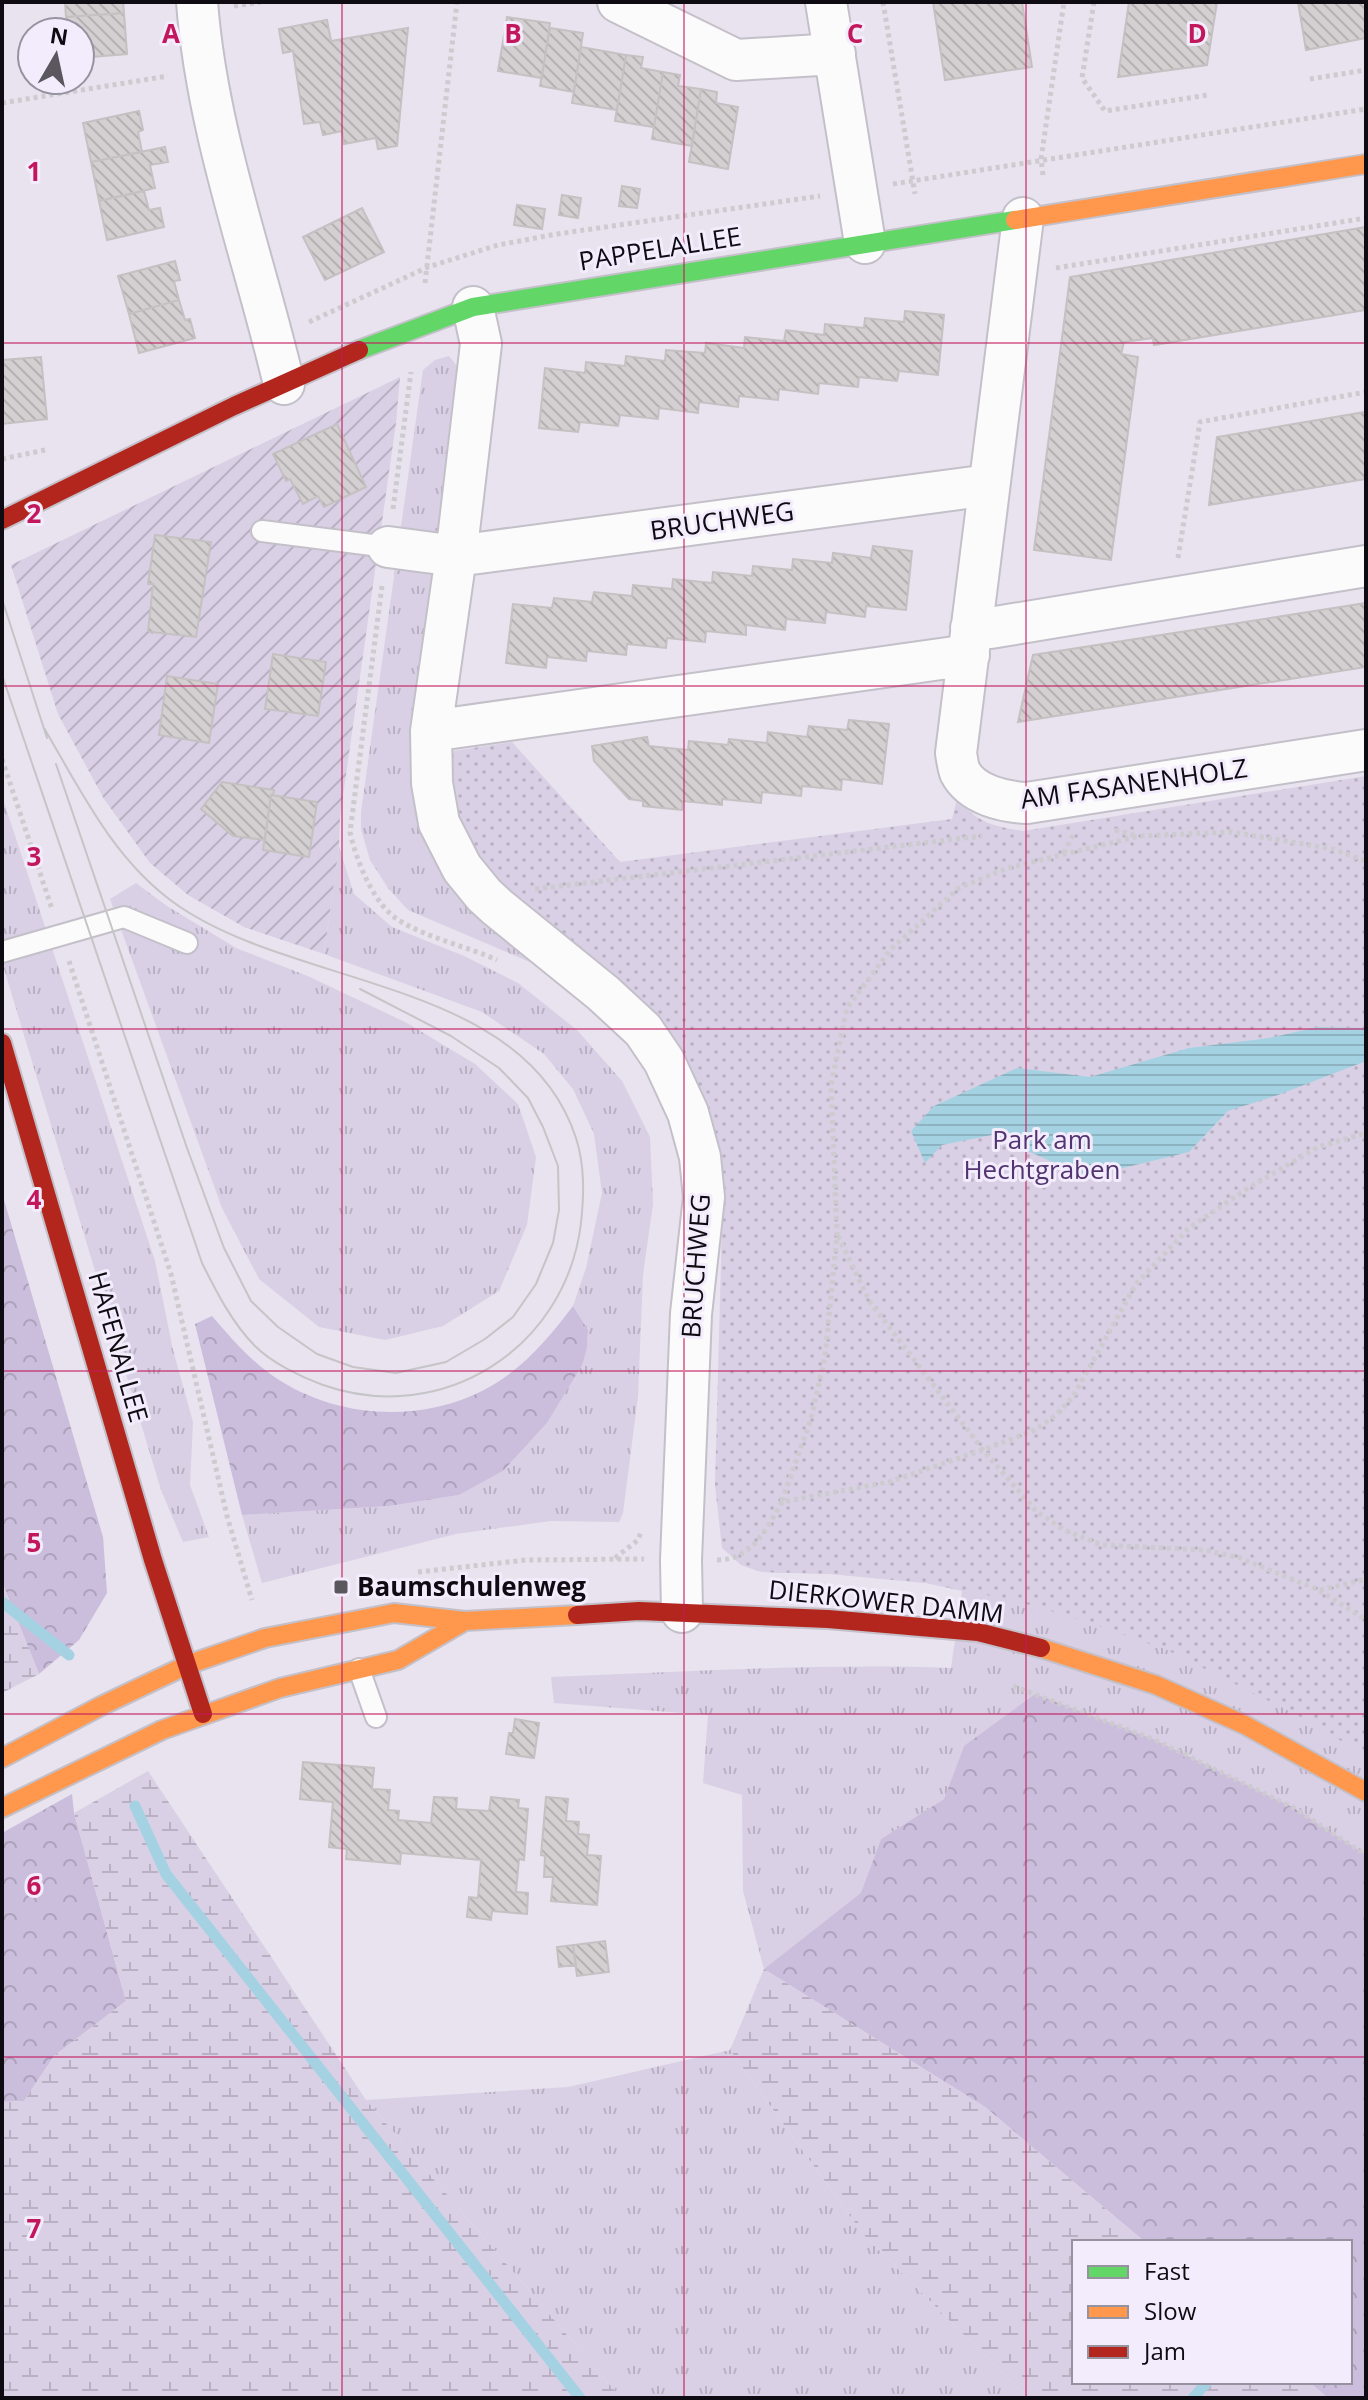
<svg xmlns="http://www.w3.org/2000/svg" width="1368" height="2400" font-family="'Open Sans',sans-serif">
	<defs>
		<pattern id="grass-tufts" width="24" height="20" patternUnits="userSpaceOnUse" patternTransform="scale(2)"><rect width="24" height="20" fill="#d9d0e5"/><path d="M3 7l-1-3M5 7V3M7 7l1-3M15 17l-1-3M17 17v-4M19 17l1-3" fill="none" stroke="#b9b1c3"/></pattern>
		<pattern id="forest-crowns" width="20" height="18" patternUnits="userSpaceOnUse" patternTransform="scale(2)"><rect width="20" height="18" fill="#cbbddc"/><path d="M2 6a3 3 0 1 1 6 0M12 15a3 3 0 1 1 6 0" fill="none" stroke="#ada1bc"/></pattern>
		<pattern id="wetland-marsh" width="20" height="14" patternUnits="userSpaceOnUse" patternTransform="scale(2)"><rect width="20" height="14" fill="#d9d0e5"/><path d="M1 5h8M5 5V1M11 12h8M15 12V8" fill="none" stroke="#b9b1c3"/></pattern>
		<pattern id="park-dots" width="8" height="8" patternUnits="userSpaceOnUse" patternTransform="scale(2)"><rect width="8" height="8" fill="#d9d0e5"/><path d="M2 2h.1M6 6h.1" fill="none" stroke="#b9b1c3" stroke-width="1.8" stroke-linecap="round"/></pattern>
		<pattern id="garden-furrows" width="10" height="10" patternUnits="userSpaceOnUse" patternTransform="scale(2)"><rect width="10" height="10" fill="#d9d0e5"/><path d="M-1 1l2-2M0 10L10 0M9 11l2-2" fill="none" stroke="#b9b1c3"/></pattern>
		<pattern id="water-rules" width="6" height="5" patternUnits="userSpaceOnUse" patternTransform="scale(2)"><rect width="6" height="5" fill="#a5d2e2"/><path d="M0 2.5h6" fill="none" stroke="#8db3c1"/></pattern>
		<pattern id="building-back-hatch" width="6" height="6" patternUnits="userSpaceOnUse" patternTransform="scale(2)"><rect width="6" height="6" fill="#d4cfd1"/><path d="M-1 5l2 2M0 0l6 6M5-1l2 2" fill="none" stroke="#b5b0b2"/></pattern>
	</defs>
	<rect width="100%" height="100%" fill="#e8e3ee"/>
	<path fill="url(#grass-tufts)" d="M449,356l12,15 -45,398 128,199 -136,-58 -20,-22 -18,-28 -9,-31v-17l62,-442 12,-10z
		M2,796l153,465 18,89 20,72 -3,63 19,52 -26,5 -22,-52 -159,-528z
		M339,847l15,47 38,33 72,29 54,27 59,47 45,51 28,56 3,67 -10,71 -5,121 -15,117 -4,9 -68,-1 -95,13 -194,49 -20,-68 147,-9 70,-11 44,-24 44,-48 34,-58 6,-17 1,-18 -15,-24 13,-38 16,-75 -8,-59 -21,-45 -29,-35 -62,-42 -158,-58z
		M136,883l31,23 69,42 74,29 97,46 68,41 43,40 18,53 -9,68 -28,66 -56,35 -58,14 -66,-13 -60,-48 -37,-71 -112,-309z
		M754,1555l612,75v231l-402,-115 -20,53 -63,40 -19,54 -98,76 -21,-78 -1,-96 -39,-12 5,-68 -154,-12 -3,-26c133,-5 267,-14 400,-9l11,-77 -36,-8 -95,-9 -70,-2z
		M730,2050l133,184 164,164h-406l-255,-298 202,-13z"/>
	<path fill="url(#forest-crowns)" d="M2,1193l101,344 4,56 -28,47 -40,34 -37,-92z
		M573,1306l15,24 -1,18 -5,17 -35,58 -44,48 -44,24 -70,11 -147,9 -47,-191 17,-8c19,22 37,43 61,60 61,42 145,48 211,14 37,-19 65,-52 89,-84z
		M1035,1694l118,45 141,69 72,47v543h-38l-19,-16h41v-140h-205l-160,-135 -221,-138 97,-76 20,-54 63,-40 20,-53z
		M72,1794l2,19 52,188 -72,55 -30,45 -22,1v-269z"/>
	<path fill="url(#wetland-marsh)" d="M2,1582l37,92 -37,19z
		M148,1771l218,329 255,298h-619v-296l22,-1 30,-45 72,-55 -52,-188z
		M764,1969l221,138 160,135h-71v140h235l19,16h-301l-164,-164 -133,-184z"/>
	<path fill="url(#park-dots)" d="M512,742l108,120 332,-43 5,-20c21,24 35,27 66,32l343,-55v980l-63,-38 -138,-69 -93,-32 -56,-16 -90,-18 -95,-9 -70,-2 -20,-7 -19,-17 -7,-63 7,-260 -3,-58 -15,-59 -186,-209c-9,-8 -19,-16 -27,-26 -30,-34 -38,-78 -44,-121z"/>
	<path fill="url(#garden-furrows)" d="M400,377l-4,46 -56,394 -1,30 -15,107 -80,-27 -56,-32 -38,-32 -46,-64 -46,-85 -47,-149z"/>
	<path fill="url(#water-rules)" d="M1318,1027l48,1v33l-88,34 -50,16 -39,41 -103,25 -94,-42 -50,10 -17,18 -14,-32 23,-25 83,-38 73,9 99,-29 80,-10z"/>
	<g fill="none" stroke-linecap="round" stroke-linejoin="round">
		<path stroke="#a5d2e2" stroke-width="11" d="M2,1602l67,53
			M135,1806l31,68 414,524
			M1193,2398l14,-16"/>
	</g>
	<path fill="url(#building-back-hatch)" stroke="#c5c0c2" stroke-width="2" d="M65,2h58l1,11 -58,4z
		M933,2h89l10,65 -87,13z
		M1129,2h88l-10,63 -89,12z
		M1298,2h68v36l-60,12z
		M124,13l3,41 -47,4v-26h-13l-1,-15z
		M507,17l43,6 -8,55 -44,-7z
		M327,20l4,21 77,-13 -11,118 -19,3 -2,-11 -32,6 -2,-13 -19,4 -3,-13 -16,2 -11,-73 -10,2 -4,-24z
		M550,28l33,5 -9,59 -34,-6z
		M581,47l45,8 -9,55 -45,-7z
		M626,55l17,2 -2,11 22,4 -9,55 -39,-6z
		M663,72l17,3 -2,11 23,3 -9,57 -40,-7z
		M701,89l16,3 -1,11 22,4 -10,62 -39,-7z
		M139,111l4,19 -5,2 4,20 -51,10 -8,-39z
		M165,147l3,15 -18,3 5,23 -56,13 -8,-39z
		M622,186l18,3 -3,19 -18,-2z
		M144,191l5,19 11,-2 4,19 -57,13 -8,-39z
		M562,195l19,3 -3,20 -19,-3z
		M517,205l28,4 -3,20 -28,-4z
		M362,208l22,44 -59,28 -22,-43z
		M1366,227v83l-212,35 -1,-7 -29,4 -3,12 17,3 -27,203 -77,-10 36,-273z
		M175,261l5,19 -6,1 5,19 -50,14 -11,-38z
		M179,300l6,20 5,-1 5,19 -56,15 -10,-39z
		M905,311l39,4 -6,60 -39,-4 -2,10 -38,-4 -1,10 -39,-4 -1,11 -39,-5 -1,11 -39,-4 -1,11 -39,-5 -1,11 -39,-5 -1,11 -38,-4 -2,11 -38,-4 -2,10 -39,-4 6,-60 40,5 1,-11 39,4 1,-10 39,5 1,-11 39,3 1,-10 38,5 1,-11 39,4 2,-11 38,5 1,-11 39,4 1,-10 39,4z
		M41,357l6,62 -45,5v-64z
		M1365,412l1,67 -157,26 8,-68z
		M337,424l29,63 -42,20 -6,-11 -15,8 -13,-25 -4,2 -13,-27z
		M155,535l56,7 -15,95 -44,-5v1l-4,-2 5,-47h-5z
		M873,546l39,5 -6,59 -40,-4 -1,11 -39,-5 -1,11 -39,-4 -1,11 -39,-5v10l-40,-4 -1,11 -38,-4 -1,10 -39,-4 -1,11 -39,-4 -1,10 -39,-4 -1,11 -40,-5 7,-59 39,4 2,-10 38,4 2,-10 38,4 1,-11 39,4 1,-10 39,4 1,-11 39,4 1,-10 39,4 1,-11 39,4 1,-10 38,5z
		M1366,603v64l-348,55 15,-67z
		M273,654l53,8 -8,54 -53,-7z
		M167,676l51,8 -9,59 -50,-8z
		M849,720l40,4 -7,60 -40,-5 -1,11 -39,-4 -1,10 -39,-4 -1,11 -39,-4v6l-39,-4 -1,9 -39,-4v-5l-14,-2 -35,-38 -2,-15 55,-9 2,9 39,4 1,-9 39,4 1,-6 38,4 1,-11 39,5 2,-11 38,4z
		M222,782l52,8 -1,5h-2l-6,45 -32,-4 -32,-27z
		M271,795l46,7 -8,55 -46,-7z
		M515,1719l24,4 -5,35 -28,-4 3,-21h4z
		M303,1762l71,6 -2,21 18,1 -2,20 11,1 -1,9 33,3 3,-26 23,1 -1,11 33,2 2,-14 28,3 -1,8 10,1 -4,51 -5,-1 -3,33 12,1 -1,21 -35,-3 -1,9 -24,-3 2,-20 9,1 3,-38 -80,-7 -1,11 -54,-5 1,-10 -18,-2 4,-45 -33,-3z
		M546,1797l22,2 -2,22 13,1 -1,12 11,1 -2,20 14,1 -4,49 -46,-4 2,-24h-9l1,-21 -4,-1z
		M605,1941l4,31 -32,4 -4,-31z
		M573,1945l3,20 -17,2 -2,-20z"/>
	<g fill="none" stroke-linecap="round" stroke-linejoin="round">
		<defs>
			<path id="lane" d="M262,531l126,16
				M2,952l122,-35 63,26
				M359,1669l17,48"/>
			<path id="street" d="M197,2c10,131 57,255 87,382
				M618,2l118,58 99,-6
				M826,2l39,241
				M1023,218l-67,535c1,6 2,14 4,19 12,23 44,30 67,31l339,-53
				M473,307l8,37 -25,212 -25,175 1,52 7,40 23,45 22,27 13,12 106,86 40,37 21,31 24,52 12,44 4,40 -13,117 -10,246 1,52
				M388,547l68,9 533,-71
				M971,628h19l376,-62
				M431,731l538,-76"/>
			<path id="fast" d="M359,350l114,-43 542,-87"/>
			<path id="slow" d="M1015,220l351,-56
				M1041,1648l115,37 89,40 121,67
				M2,1758l99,-52 86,-41 78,-27 129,-25 71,8 112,-6
				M2,1808l160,-78 118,-42 118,-28 67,-39"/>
			<path id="jam" d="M2,520l232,-114 125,-56
				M2,1043l151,517 50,154
				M577,1615l62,-4 189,8 150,13 63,16"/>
		</defs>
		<use href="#lane" stroke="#c4c0c9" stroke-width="24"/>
		<use href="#street" stroke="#c4c0c9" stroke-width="44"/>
		<use href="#fast" stroke="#c4c0c9" stroke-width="22"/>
		<use href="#slow" stroke="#c4c0c9" stroke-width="22"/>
		<use href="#jam" stroke="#c4c0c9" stroke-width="22"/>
		<path stroke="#cdcbcf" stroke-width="5" stroke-dasharray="4 4" stroke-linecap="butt" d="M883,2l32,192
			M1094,2l-12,76 23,33 103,-16
			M234,6l27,-4
			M1310,79l56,-9
			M2,103l166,-27
			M1043,175l-2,-16 23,-157
			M893,184l473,-75
			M1056,268l310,-50
			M425,283l32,-281
			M309,322l119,-55 70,-22 59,-11 263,-38
			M2,459l43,-9
			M393,509l18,-137
			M1178,558l22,-136 166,-30
			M382,586l-32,246c6,28 24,74 50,89 30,18 66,25 97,39
			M2,759l50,150
			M1115,830l21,6
			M1064,853l10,-20
			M535,889l447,-53
			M69,961l102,313 56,242 25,84
			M838,1236l32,66 113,148 53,61 28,19 38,15 103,5 35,8 79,32 47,30
			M782,1501l29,-82 14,-62 12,-123 -6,-149 16,-77 44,-59 68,-61 49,-20 131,-32 93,-4 101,17 33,12
			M615,1558l23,-18 3,-8
			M717,1560c35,0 50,-32 65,-58l107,-20 94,-32 52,-20 21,-15 17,-18 63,-113 52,-55 57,-39 73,-43 48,-14
			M418,1572l108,-12 118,-1
			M1320,1590l46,-11
			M1013,1686l140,53 141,69 72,47"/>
		<use href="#lane" stroke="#fcfbfc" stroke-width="20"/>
		<use href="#street" stroke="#fcfbfc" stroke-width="40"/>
		<use href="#fast" stroke="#63d668" stroke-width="18"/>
		<use href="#slow" stroke="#ff974d" stroke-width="18"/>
		<use href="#jam" stroke="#b3261e" stroke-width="18"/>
		<path stroke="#c5c4c7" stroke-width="2" d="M2,599l45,139
			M2,675l200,588c14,28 30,60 53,83 17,17 46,31 68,39 120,42 243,-37 258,-162 3,-28 4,-57 -5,-85 -52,-161 -284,-149 -403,-236 -60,-44 -92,-111 -129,-174
			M56,764l131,384 37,100 27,53 27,26 39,27 36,13 43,6 50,-11 39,-23 28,-22 23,-33 17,-41 6,-33 -1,-44 -15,-39 -15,-29 -29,-30 -48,-32 -91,-47"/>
	</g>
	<path fill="none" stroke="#c2185b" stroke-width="2" stroke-opacity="0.55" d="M342,2v2396M684,2v2396M1026,2v2396M2,343h1364M2,686h1364M2,1029h1364M2,1371h1364M2,1714h1364M2,2057h1364"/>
	<rect fill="#5a575f" stroke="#f3ecfd" stroke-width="3" x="333" y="1579" width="16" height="16" rx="4"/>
	<g text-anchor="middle" stroke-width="6" stroke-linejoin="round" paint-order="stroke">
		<g font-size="26" fill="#0e0b12" stroke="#f3ecfd">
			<text transform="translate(660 249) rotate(-9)" y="9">PAPPELALLEE</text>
			<text transform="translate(722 521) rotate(-8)" y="9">BRUCHWEG</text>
			<text transform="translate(1134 784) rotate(-8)" y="9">AM FASANENHOLZ</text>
			<text transform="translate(696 1266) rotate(-86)" y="9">BRUCHWEG</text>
			<text transform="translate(118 1347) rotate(74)" y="9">HAFENALLEE</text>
			<text transform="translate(886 1602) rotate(6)" y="9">DIERKOWER DAMM</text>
		</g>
		<g font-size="26" fill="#513470" stroke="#f3ecfd">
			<text x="1042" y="1149">Park am<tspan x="1042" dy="30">Hechtgraben</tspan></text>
		</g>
		<g font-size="26" font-weight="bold" fill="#0e0b12" stroke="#f3ecfd" text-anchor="start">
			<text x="357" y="1596">Baumschulenweg</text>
		</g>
	</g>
	<g font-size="26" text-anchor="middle" font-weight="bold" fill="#c2185b" stroke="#f3ecfd" stroke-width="6" stroke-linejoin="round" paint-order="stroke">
		<text x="171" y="43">A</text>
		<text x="513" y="43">B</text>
		<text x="855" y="43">C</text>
		<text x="1197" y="43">D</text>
		<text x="34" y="181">1</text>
		<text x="34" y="523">2</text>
		<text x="34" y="866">3</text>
		<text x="34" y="1209">4</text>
		<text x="34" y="1552">5</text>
		<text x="34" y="1895">6</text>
		<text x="34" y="2238">7</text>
	</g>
	<rect width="1368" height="2400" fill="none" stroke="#0e0b12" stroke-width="8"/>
	<rect x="1072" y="2240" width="280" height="144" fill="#f3ecfd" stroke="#97929f" stroke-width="2"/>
	<rect x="1088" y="2266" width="40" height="12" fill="#63d668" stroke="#97929f" stroke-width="2"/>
	<text x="1144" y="2280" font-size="24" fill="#0e0b12">Fast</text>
	<rect x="1088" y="2306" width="40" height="12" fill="#ff974d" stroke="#97929f" stroke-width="2"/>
	<text x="1144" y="2320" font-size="24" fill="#0e0b12">Slow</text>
	<rect x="1088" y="2346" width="40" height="12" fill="#b3261e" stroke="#97929f" stroke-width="2"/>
	<text x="1144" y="2360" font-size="24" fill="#0e0b12">Jam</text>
	<g transform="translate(56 56) rotate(9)"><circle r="38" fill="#f3ecfd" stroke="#97929f" stroke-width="2"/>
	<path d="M0-6L14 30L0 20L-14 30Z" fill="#5a575f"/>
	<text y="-12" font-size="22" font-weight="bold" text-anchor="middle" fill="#0e0b12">N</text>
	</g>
</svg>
